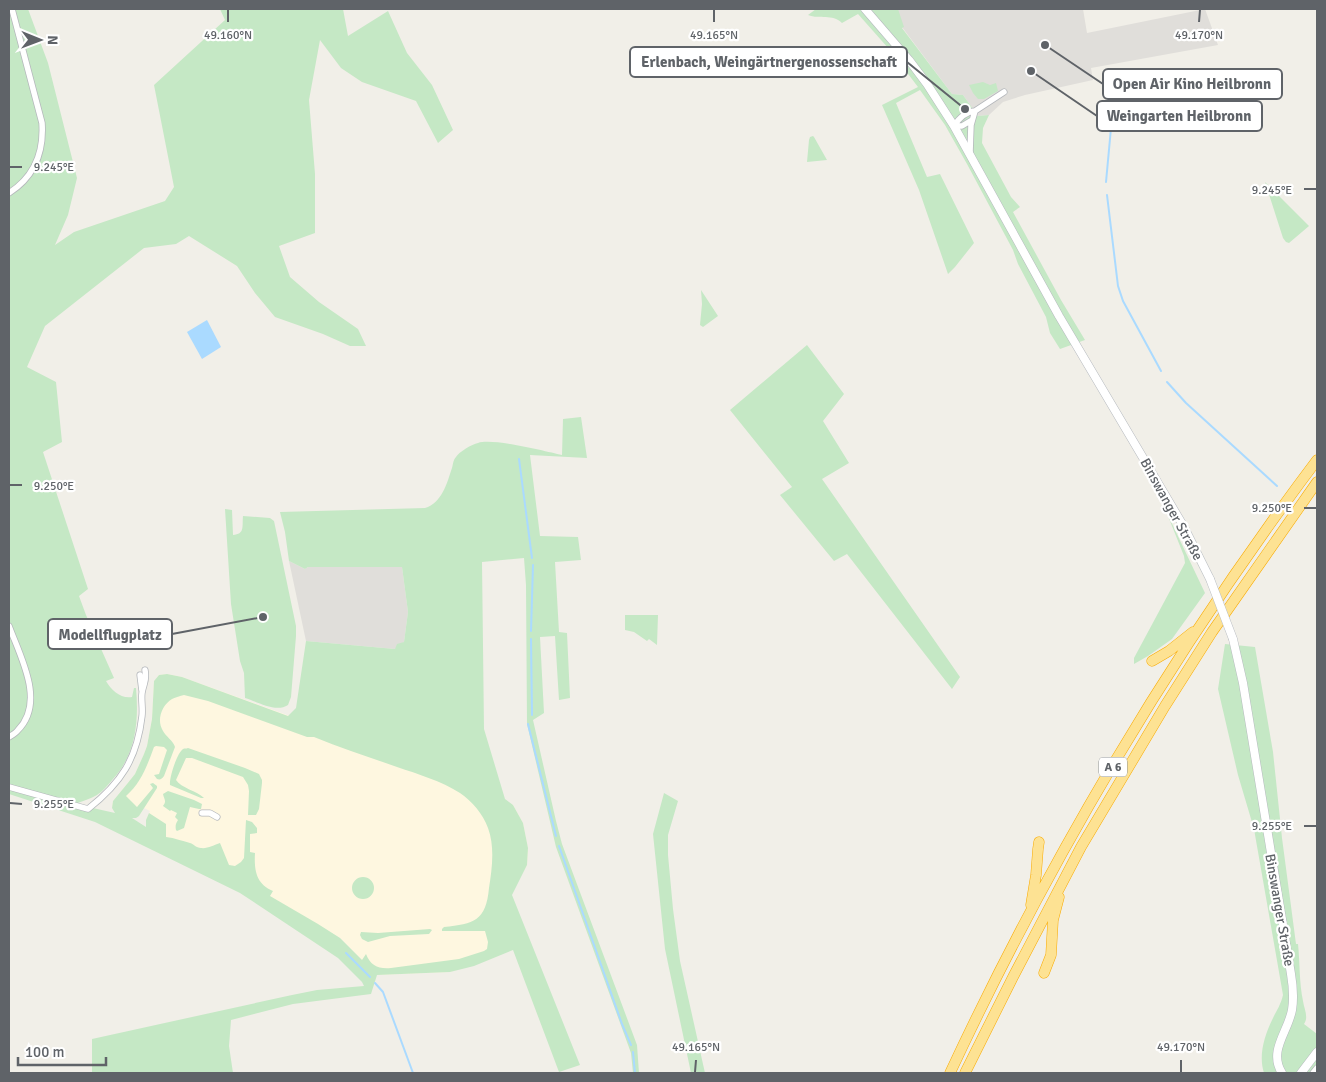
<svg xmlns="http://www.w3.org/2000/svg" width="1326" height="1082" font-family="Signika,sans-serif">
	<rect width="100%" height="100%" fill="#f1efe8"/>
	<path fill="#fef7e0" d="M167,674l15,3 127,46 204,82 10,18 5,26 -1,16 -16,29 -21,65 -40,13 -73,3 -37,-37 -10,-6 -68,-40 -66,-37 -50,-30v-5l4,-9 -6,-3 -5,8 -27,-8 1,-7 14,-17 8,-10 9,-20 3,-8 5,-27 2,-38 5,-6z"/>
	<path fill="#e0deda" d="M885,9h198l4,24 118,-24 13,36 -127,23 2,12 -68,15 -22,7 -14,13 -11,1 -15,-21 -11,-1 -50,-67z
		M289,561l16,8 3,-2h94l6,45 -4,30 -9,7 -89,-8z"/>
	<path fill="#c5e8c5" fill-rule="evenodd" d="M9,9h19l20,54 29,115 -9,37 -13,30 19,-13 91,-31 9,-14 -20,-102 71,-65 -5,-11h123l5,27 40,-25 19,42 25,32 21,45 -15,13 -22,-42 -54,-19 -21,-14 -21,-28 -11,60 6,74v59l-36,13 11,31 29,25 39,27 8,17h-16l-27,-12 -48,-17 -20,-24 -18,-27 -48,-30 -13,8 -32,4 -99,78 -18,41 29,15 6,60 -19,10 45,137 -9,7 7,19 28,63 -8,3c5,9 15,18 26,16l2,-9h2c3,33 0,66 -23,91 -5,6 -10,12 -16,16 -7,4 -15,6 -22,9l40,9 -3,-5 1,-7 14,-17 8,-10 9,-20 3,-8 5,-27 2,-38 5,-6 8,-1 15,3 106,39 8,-8 10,-67 89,8 2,-5 7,-2 4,-30 -6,-45h-94l-3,2 -16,-8 -4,-29 -5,-20 145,-4c17,-5 22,-25 27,-40 1,-3 1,-8 4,-11 3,-5 16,-13 22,-14 15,-5 66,8 84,12l1,-36 18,-2 6,41 -57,-3 10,81 38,1 3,23 -26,2 4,70 8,1 3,65 -11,2 -4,-64 -15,1 4,76 -11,7 23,101 6,23 75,201 2,28h-6l-2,-20 -75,-206 -29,-123 -1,-139 -2,-27 -42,4 2,167 21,70 8,6 10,18 5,25 -1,17 -15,30 68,170 -21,7 -46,-122 -39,16 -24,6 -73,3 -6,19 -78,10 -62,16 -2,26 4,27h-141v-34l200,-44 25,-5 47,-4 -2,-4 -24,-24 -98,-65 -145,-71 -86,-28zM184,695l24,6 99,36h7c27,11 55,20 83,30 21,7 44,14 63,26 12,8 23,21 28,35 7,19 4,41 1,60 -3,33 -15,36 -45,39l-2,2v2h43l3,11 -1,7 -3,2 -25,8 -68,9c-13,1 -20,-2 -25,-14l-4,6 -22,-22 -22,-14 -48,-28 3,-5c-17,-7 -19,-21 -18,-38l-5,-1v-18l7,-1v-5l-5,-6 -6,-2 -2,38 -3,4 -6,4 -6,-1 -9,-22c-6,2 -13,6 -19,5 -5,0 -7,-4 -11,-5 -8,-2 -15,-5 -24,-6v-13l-17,-11 -3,7v7l-14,-9h4l3,-2 18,-28v-2l-4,-3 -3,1 3,4 -16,19 -11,-11c15,-13 21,-30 28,-49l2,-1 8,1 3,3 -8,24 -5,1 3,4c3,1 5,0 7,-3l11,-29c-2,-7 -9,-10 -12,-16 -7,-11 -1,-26 9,-32 4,-2 8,-3 12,-4z
		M816,9h82l6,18 -2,1 50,66 11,1 15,21 11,-1 -6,13 -1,15 29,54 9,10 -7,5 48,88 24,40 -25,9 -10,-16 -4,-16 -28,-53 -5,-14 -46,-86 -22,-39 -25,-35 -24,13 31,74 13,-3 34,69 -19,24 -7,7 -29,-84 -37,-85 36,-18 -29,-38 -31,-35 -16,9c-10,-10 -22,-3 -34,-8z
		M983,82l7,3 6,-2 2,8 -14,8h-6l-5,-6 -4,-8z
		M813,136l1,1 13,23 -20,2 2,-22 1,-3z
		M1265,182l44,44 -20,17 -3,-1 -3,-4z
		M701,290l17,26 -15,11 -3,-2 2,-21z
		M807,345l37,49 -21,27 26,42 -27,16 138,198 -8,12 -105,-135 -13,7 -54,-66 12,-8 -62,-77z
		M225,509l7,1 1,25c12,-1 9,-8 10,-19l27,2 4,3 22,105v10l-5,61 -3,8c-12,8 -30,-3 -43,-7l-1,-25 -4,-12 -9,-57z
		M1166,511l39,82 -33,46 -24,17 -14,8v-6l51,-95 -1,-7z
		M625,615h33l-1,30 -8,-6 -2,2 -13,-9 -9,-2z
		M1225,644l30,3 18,105 9,86 14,106h2c2,18 1,39 5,57 1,8 6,16 1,23l13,10v30l-6,9h-47c-6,-18 1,-39 9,-55 4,-8 8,-14 10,-23l-29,-166 -16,-54 -20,-86z
		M188,748l57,20 14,6 3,6v3l-3,26 -3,6h-8l1,-24 -1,-6 -5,-8 -51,-19h-6l-10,22c5,8 21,11 28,18h-3l-31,-13c-1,-7 7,-32 13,-36 2,-1 3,0 5,-1z
		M168,791l26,9 8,4 -1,5h-2l-9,-2 -6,21 -7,3 -1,-1c-1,-4 0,-7 2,-10l-3,-3 2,-4 -6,-3 -1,1 -7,-5c4,-5 1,-7 0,-12z
		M664,793l14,8 -10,34v20l5,54 7,52 25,112h-14l-26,-124 -12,-115z
		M352 888a11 11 0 1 1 22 0a11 11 0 1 1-22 0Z
		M430,929l2,1 -3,4 -39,2 -22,6 -6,-3 -2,-4 1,-3 17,1z"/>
	<path fill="#aadaff" d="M207,320l14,27 -19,12 -15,-27z"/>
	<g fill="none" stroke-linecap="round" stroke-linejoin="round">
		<path stroke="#aadaff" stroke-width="2" d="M1106,182l10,-108
			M1107,195l11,91 5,15 38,70
			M1167,382l19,21 91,83
			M519,459l13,99
			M531,631l2,-66
			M531,639l1,76
			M528,724l28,112
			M559,846l63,178 9,21
			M346,953l24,24
			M375,983l8,9 30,81
			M633,1052l2,21"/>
		<defs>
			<path id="street" d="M954,126c5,-8 11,-14 21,-15l29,-19
				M954,126h8l10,-6
				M970,153l1,-28 4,-14
				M9,193c25,-16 35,-40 33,-70l-30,-114
				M9,626c11,30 37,76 9,104 -2,3 -6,5 -9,7
				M140,675l2,16
				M9,787l79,22c33,-26 49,-50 54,-93 1,-8 -1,-16 0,-23 2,-11 5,-12 3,-23
				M202,813h8l7,4
				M1313,1073l4,-5"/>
			<path id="secondary" d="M865,9l44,51 18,24 27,42 105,190 125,211 26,52
				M1233,639l10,44 48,291c2,12 3,24 1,36 -4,22 -24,41 -10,63
				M1301,1073l16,-21"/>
			<path id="highway" d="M1152,661l17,-10 24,-19
				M1031,905l5,-30 2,-26 1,-7
				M1044,973l7,-18 2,-35 6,-23
				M950,1073c101,-216 224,-423 367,-613
				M965,1073l48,-96 68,-130 84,-141 47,-74 105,-150"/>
		</defs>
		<use href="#street" stroke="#b5b8bc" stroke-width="7"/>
		<use href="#secondary" stroke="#b6babf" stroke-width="9"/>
		<use href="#highway" stroke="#f9ab00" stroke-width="11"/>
		<use href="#street" stroke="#fff" stroke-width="5.5"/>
		<use href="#secondary" stroke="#fff" stroke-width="8"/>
		<use href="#highway" stroke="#fde293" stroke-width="10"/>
		<defs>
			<path id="secondary-bridge" d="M1210,579l23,60"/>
		</defs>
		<use href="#secondary-bridge" stroke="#b6babf" stroke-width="9" stroke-linecap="butt"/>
		<use href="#secondary-bridge" stroke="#fff" stroke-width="8"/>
	</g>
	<path fill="none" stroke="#5f6368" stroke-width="2" d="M228,22v-12M714,22v-12M1199,22l1,-12M10,167h12M1304,189h12M10,485h12M1304,508h12M10,803l12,1M1304,826h12M695,1072l1,-12M1181,1072v-12"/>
	<g text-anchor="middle" stroke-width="4.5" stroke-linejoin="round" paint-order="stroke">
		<rect fill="#fff" stroke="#8f9295" stroke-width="1" x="1099" y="757.5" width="28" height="19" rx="4"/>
		<g font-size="12" font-weight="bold" fill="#5f6368">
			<text x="1113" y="771">A 6</text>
		</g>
		<g font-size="14" fill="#5f6368" stroke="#fff">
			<text transform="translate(1172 509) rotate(61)" y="5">Binswanger Straße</text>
			<text transform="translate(1280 910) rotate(80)" y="5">Binswanger Straße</text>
		</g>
	</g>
	<g font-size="12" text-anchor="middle" fill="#5f6368" stroke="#fff" stroke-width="4.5" stroke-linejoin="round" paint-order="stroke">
		<text x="228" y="39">49.160°N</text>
		<text x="714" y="39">49.165°N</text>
		<text x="1199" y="39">49.170°N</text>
		<text x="54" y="171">9.245°E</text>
		<text x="1272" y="194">9.245°E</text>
		<text x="54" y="490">9.250°E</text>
		<text x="1272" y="512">9.250°E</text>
		<text x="54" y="808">9.255°E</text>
		<text x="1272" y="830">9.255°E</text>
		<text x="696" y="1051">49.165°N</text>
		<text x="1181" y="1051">49.170°N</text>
	</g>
	<path fill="none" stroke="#5f6368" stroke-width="2" d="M965 109L907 62M1045 45L1103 84M1031 71L1097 116M263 617L172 634"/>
	<g fill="#5f6368" stroke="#fff" stroke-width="2">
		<circle cx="965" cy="109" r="5"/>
		<circle cx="1045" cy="45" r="5"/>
		<circle cx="1031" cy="71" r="5"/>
		<circle cx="263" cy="617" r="5"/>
	</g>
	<g fill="#fff" stroke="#5f6368" stroke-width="2">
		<rect x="630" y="47" width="277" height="30" rx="5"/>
		<rect x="1103" y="69" width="179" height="30" rx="5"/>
		<rect x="1097" y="101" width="165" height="30" rx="5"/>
		<rect x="48" y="619" width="124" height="30" rx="5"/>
	</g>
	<g font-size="15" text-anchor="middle" font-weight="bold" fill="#5f6368">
		<text x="769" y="67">Erlenbach, Weingärtnergenossenschaft</text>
		<text x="1192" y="89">Open Air Kino Heilbronn</text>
		<text x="1179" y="121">Weingarten Heilbronn</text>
		<text x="110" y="640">Modellflugplatz</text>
	</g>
	<rect width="1326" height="1082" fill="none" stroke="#5f6368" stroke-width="20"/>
	<g transform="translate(40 40) rotate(91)" stroke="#ffffff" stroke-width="4" paint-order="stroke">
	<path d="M0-4L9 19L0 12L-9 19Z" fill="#5f6368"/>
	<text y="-8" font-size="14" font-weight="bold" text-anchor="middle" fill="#5f6368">N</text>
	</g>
	<path d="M18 1057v8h88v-8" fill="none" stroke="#5f6368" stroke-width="2.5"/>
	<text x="25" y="1057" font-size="15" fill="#5f6368" stroke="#ffffff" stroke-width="4" paint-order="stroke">100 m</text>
</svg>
